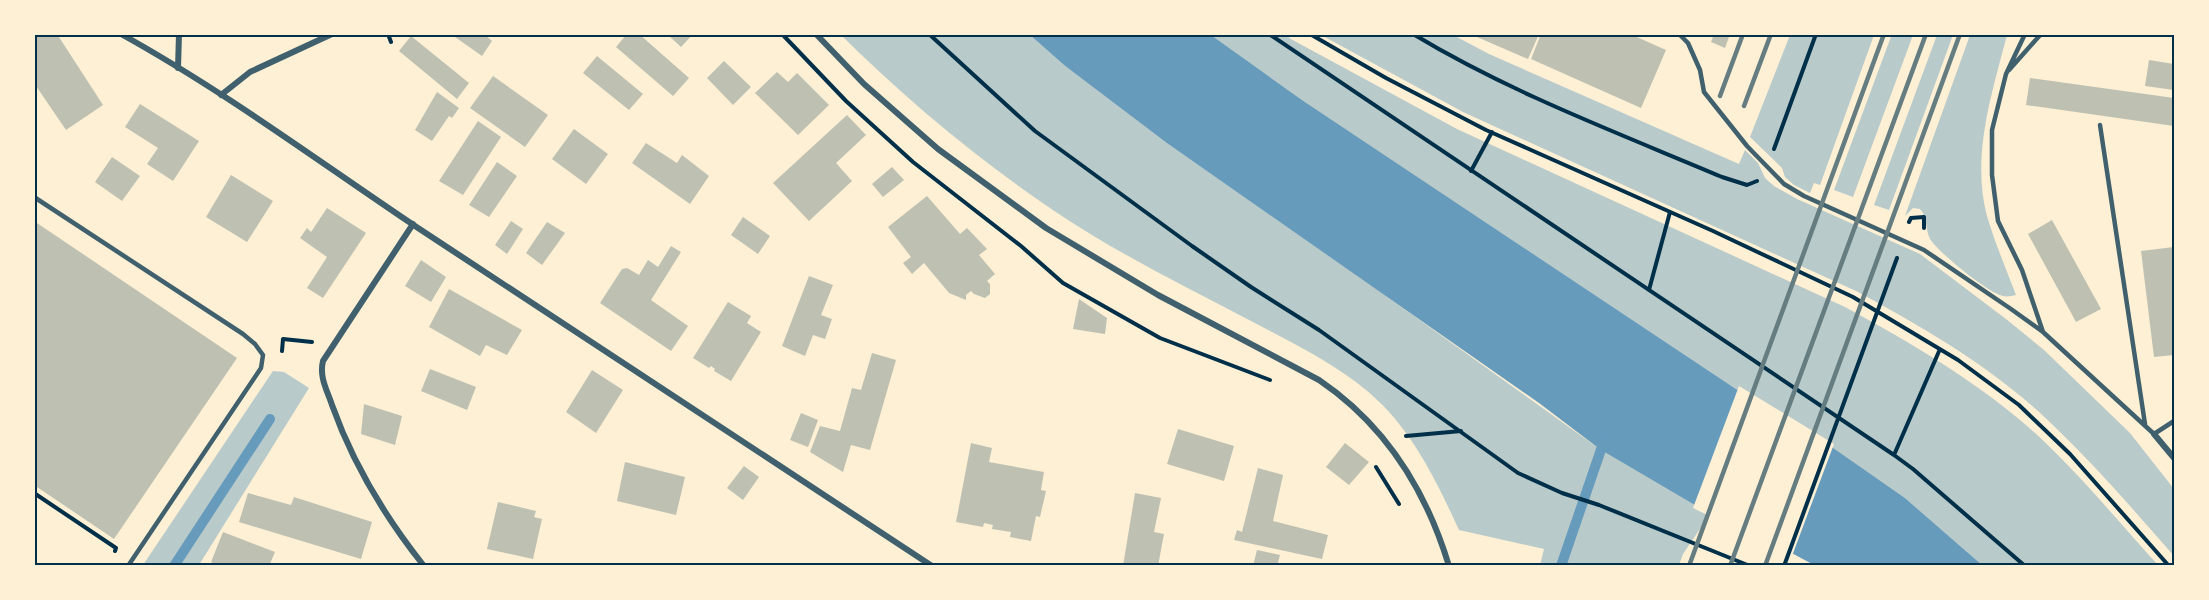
<svg xmlns="http://www.w3.org/2000/svg" width="2209" height="600" font-family="Barlow,sans-serif">
	<rect width="100%" height="100%" fill="#fdf0d5"/>
	<path fill="#b9caca" d="M1892,34l21,1 -60,162 -19,-7z
		M841,35h189l34,30 537,385 109,64 -27,40 -4,11h-139l4,-16 -85,-19c-18,-39 -36,-77 -63,-110 -36,-45 -94,-72 -145,-99 -53,-28 -108,-55 -159,-86 -91,-56 -175,-125 -251,-200z
		M1211,35h79l-1,3 168,91 388,178c63,34 126,71 181,118 48,42 89,93 132,140h-176l-77,-67 -86,-60 -65,-37 -452,-301z
		M1321,35h132l36,19 250,110 6,-14 13,13 7,15 9,8 23,13 123,55 86,65 38,31 86,83 44,56v67c-43,-49 -86,-99 -135,-144 -54,-49 -120,-87 -183,-121l-393,-179z
		M1790,35h84l-54,150 -6,-2 -4,10 -16,-8 -9,-8 -3,-9 -32,-31z
		M1937,35h16l-64,175 -15,-5z
		M1970,35h37c-15,58 -36,121 -20,181 8,27 19,53 29,79 -4,1 -9,2 -13,1 -15,-3 -65,-44 -73,-57 -5,-10 -2,-22 -10,-30l-7,-1 -8,8z
		M273,371l11,1 25,16 -110,177h-56z"/>
	<path fill="#669bbc" d="M1030,35h181l91,65 452,301 65,37 86,60 77,67h-168l-28,-15 -76,-36 -109,-64 -62,-47 -372,-260 -103,-78z"/>
	<path fill="#fdf0d5" d="M1739,386l95,58 -42,112 -99,-48z"/>
	<g fill="none" stroke-linecap="round" stroke-linejoin="round">
		<path stroke="#669bbc" stroke-width="10" d="M174,566l96,-147
			M1561,566l44,-128"/>
	</g>
	<path fill="#bec0b2" d="M34,34h23l46,71 -37,25 -32,-47z
		M457,34h27l8,7 -10,15 -27,-19z
		M627,34h12l50,44 -16,18 -57,-49z
		M667,34h26l-12,13z
		M1470,34h69l-11,25z
		M1541,34h89l36,16 -25,58 -110,-49z
		M1714,34h16l-5,14 -14,-6z
		M411,36l58,47 -12,16 -58,-48z
		M597,56l46,38 -14,16 -46,-37z
		M2149,60l25,4v26l-29,-4z
		M724,61l27,26 -18,18 -26,-27z
		M777,72l11,10 9,-9 32,32 -31,30 -43,-42z
		M493,76l55,39 -23,32 -55,-39z
		M2030,78l144,20v28l-148,-21z
		M437,92l22,16 -7,10 -3,-2 -17,25 -17,-11z
		M140,104l59,37 -26,40 -26,-17 11,-16 -33,-21z
		M847,115l19,20 -30,28 16,18 -43,40 -36,-38z
		M478,121l23,16 -38,58 -24,-14z
		M574,129l34,25 -22,30 -34,-25z
		M646,143l31,20 5,-8 27,21 -19,28 -58,-41z
		M112,157l28,19 -18,25 -27,-19z
		M497,162l20,14 -28,41 -20,-12z
		M892,167l12,13 -21,17 -11,-13z
		M231,175l42,26 -26,41 -41,-25z
		M927,196l33,38 7,-6 20,21 -8,6 16,19 -8,7 3,3v10l-5,4 -11,-4 -3,-3 -5,4v5l-17,-7 -25,-30 -12,11 -9,-11 8,-6 -23,-30z
		M327,208l39,25 -43,65 -16,-10 20,-31 -27,-19 7,-10 4,4z
		M743,217l27,19 -12,18 -27,-19z
		M2052,220l49,89 -25,13 -48,-88z
		M34,221l203,137 -123,181 -80,-54z
		M511,221l12,8 -16,25 -12,-9z
		M547,222l18,11 -23,32 -16,-12z
		M671,246l10,6 -30,48 37,26 -17,25 -71,-48 22,-34 5,-1 12,7 9,-15 10,7z
		M2174,247v108l-20,2 -13,-106z
		M421,260l25,17 -15,25 -26,-16z
		M809,276l24,9 -12,30 11,4 -7,20 -12,-4 -8,21 -23,-10z
		M449,289l73,41 -15,25 -21,-10 -6,11 -51,-29z
		M1079,299l28,19 -2,16 -32,-5z
		M728,302l23,14 -4,7 14,9 -30,49 -17,-10 1,-2 -4,-3 -2,2 -16,-10z
		M872,353l24,7 -26,90 -19,-5 -8,27 -33,-20 10,-26 20,5 12,-43 9,2z
		M430,369l46,18 -9,23 -46,-19z
		M592,370l31,20 -27,43 -30,-21z
		M364,404l38,12 -7,29 -34,-11z
		M801,413l17,7 -10,27 -18,-7z
		M1178,429l56,17 -10,35 -57,-17z
		M971,443l21,5 -3,14 55,10 -3,18 5,1 -6,26 -4,-1 -5,25 -21,-4 1,-5 -19,-3 1,-4 -9,-2 -1,4 -27,-5z
		M1345,443l24,19 -20,23 -23,-18z
		M625,462l60,15 -9,38 -59,-14z
		M744,466l15,11 -16,23 -16,-12z
		M1258,468l25,7 -10,46 55,14 -6,24 -88,-19 3,-10 5,2z
		M248,493l43,12 3,-8 78,25 -11,37 -122,-37z
		M1135,493l26,5 -7,34 10,2 -6,32h-35z
		M498,502l38,9 -2,6 8,2 -9,40 -46,-10z
		M223,532l52,20 -6,14h-49l-9,-4z
		M1257,550l23,5 -3,11h-24z"/>
	<g fill="none" stroke-linecap="round" stroke-linejoin="round">
		<path stroke="#003049" stroke-width="4" d="M388,34l3,8
			M782,34l64,67 67,61 108,84 42,37 97,55 110,42
			M929,34l106,97 157,115 59,41 68,43 199,143 44,20 37,12 151,61
			M1269,34l625,421 19,14 112,97
			M1310,34l76,44 100,52 227,101 140,66 105,63 61,45 51,49 99,112
			M1413,34c98,59 205,99 309,143l25,8 10,-4
			M1774,149l42,-115
			M1471,171l21,-39
			M1909,222l2,-4 13,-1v11
			M1649,290l21,-78
			M282,351l1,-12 29,3
			M1406,436l55,-5
			M1894,455l46,-106
			M1376,467l23,37
			M34,493l82,55 -1,3
			M1784,566l113,-308"/>
		<path stroke="#3f606c" stroke-width="4.5" d="M1679,34l9,9 12,27 4,22 43,54 37,38 20,12 120,54 87,59 32,23 111,102 20,-13
			M2025,34l-19,40 -14,56v45l6,46 24,49 21,62
			M2009,70l32,-36
			M2100,125l45,299
			M34,197l209,137 12,10 8,11 -2,13 -133,198"/>
		<path stroke="#3f606c" stroke-width="6" d="M121,34c103,57 197,127 294,192 172,114 345,226 517,340
			M816,34l48,50 74,65 108,79 112,67 161,85c65,44 107,110 130,186
			M178,68l1,-34
			M221,95l29,-23 82,-38
			M413,224l-90,137c-4,16 4,29 9,44 21,59 53,112 92,161
			M2154,434l20,24"/>
		<path stroke="#657d81" stroke-width="4.5" d="M1720,96l23,-62
			M1744,106l27,-72
			M1689,566l195,-532
			M1730,566l196,-532
			M1765,566l195,-532"/>
	</g>
	<rect width="2209" height="600" fill="none" stroke="#fdf0d5" stroke-width="72"/>
	<rect x="36" y="36" width="2137" height="528" fill="none" stroke="#003049" stroke-width="2"/>
</svg>
